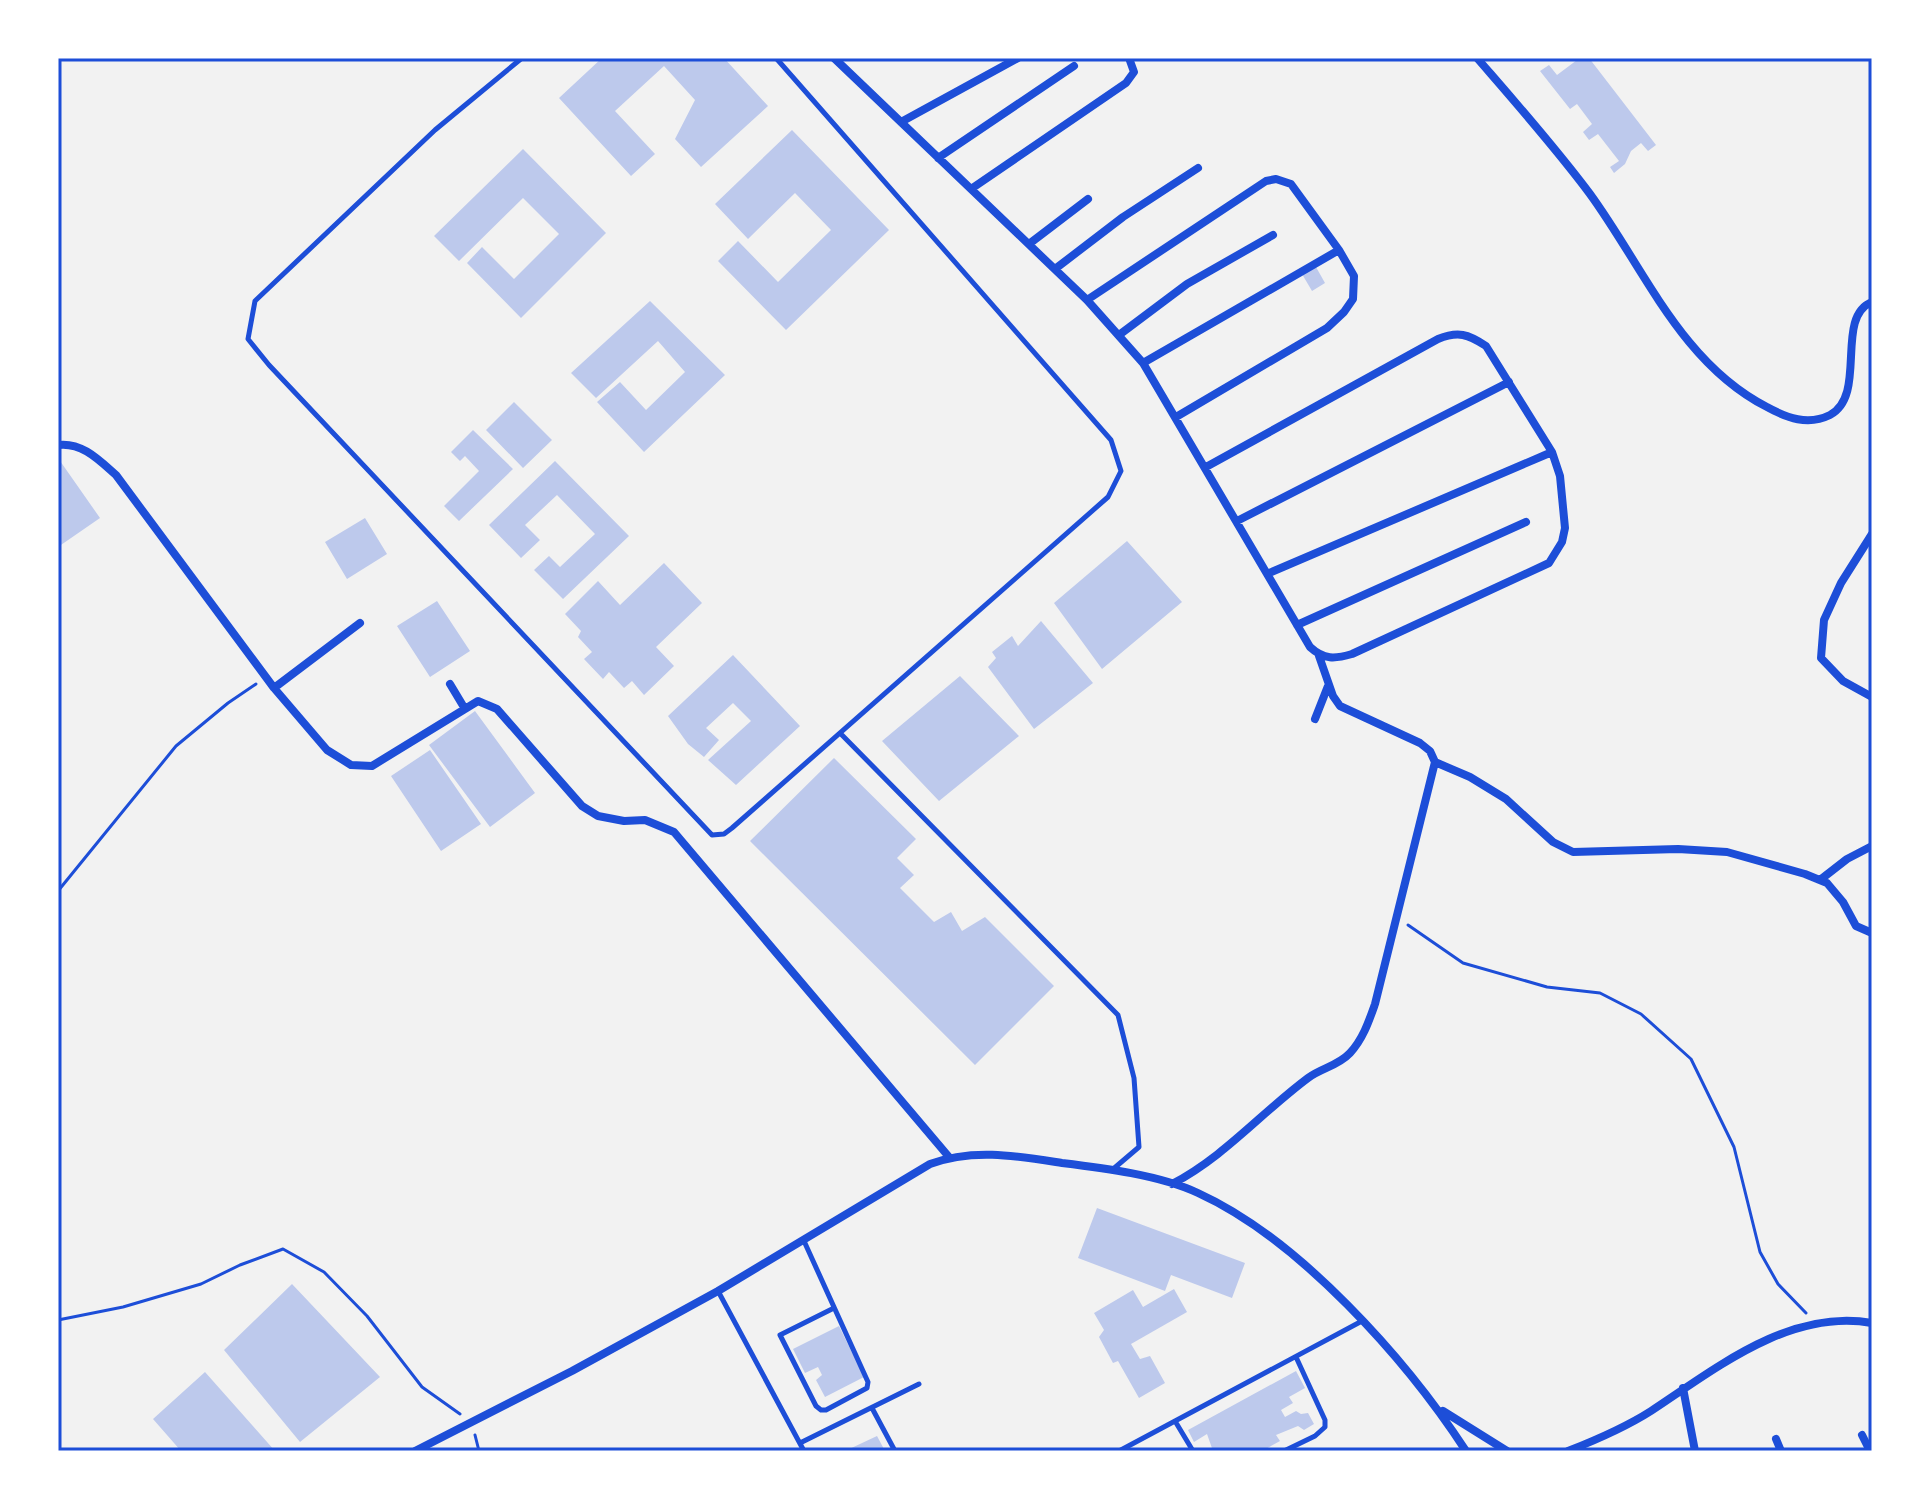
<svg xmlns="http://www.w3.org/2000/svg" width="1930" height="1509" font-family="Signika,sans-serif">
	<rect width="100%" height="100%" fill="#f2f2f2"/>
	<path fill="#bdc9ec" d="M602,58h122l44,48 -67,61 -26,-28 20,-39 -31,-34 -49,45 40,43 -24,22 -72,-78z
		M1575,58h14l67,87 -8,6 -7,-8 -10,8 -6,13 -11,9 -4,-6 9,-6 -21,-27 -9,6 -6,-8 9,-8 -15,-20 -7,5 -30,-38 9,-6 8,10 20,-15z
		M792,130l97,100 -103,100 -68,-69 20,-20 40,41 53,-52 -36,-37 -47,46 -33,-35z
		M523,149l83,84 -85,85 -54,-55 15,-16 32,32 45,-45 -36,-36 -64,63 -25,-25z
		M1316,267l9,16 -13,8 -10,-17z
		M650,301l75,74 -81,77 -47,-50 23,-20 26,28 39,-38 -27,-31 -62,57 -25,-25z
		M514,402l38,38 -29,28 -37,-38z
		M473,430l40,39 -54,52 -15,-15 35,-35 -14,-15 -5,5 -9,-9z
		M58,458l42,60 -42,29z
		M555,461l74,75 -66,63 -29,-29 15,-14 11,11 35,-33 -38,-39 -32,30 15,15 -19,18 -32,-33z
		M365,518l22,36 -40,25 -22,-37z
		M1127,541l55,61 -80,67 -48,-66z
		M664,563l38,40 -46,44 18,19 -30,29 -12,-14 -8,7 -15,-16 -6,7 -19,-20 8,-7 -14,-15 3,-6 -16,-17 33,-33 22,24z
		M437,601l33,50 -40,26 -33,-51z
		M1041,621l52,62 -59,46 -46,-62 8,-9 -4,-6 20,-16 6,10z
		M733,655l67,71 -64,59 -28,-25 43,-39 -18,-18 -27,25 13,12 -15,17 -16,-13 -20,-28z
		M960,676l59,60 -80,65 -57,-60z
		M475,711l60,82 -45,34 -61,-82z
		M430,750l51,74 -40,27 -50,-75z
		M834,758l82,81 -19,19 17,17 -14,13 34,34 17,-10 11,19 23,-14 69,69 -79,79 -225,-224z
		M1097,1208l148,55 -13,35 -61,-23 -6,16 -87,-33z
		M292,1284l88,93 -80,65 -76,-92z
		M1174,1289l13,23 -56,32 9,15 10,-3 15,27 -26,15 -21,-37 -5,2 -14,-26 5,-7 -10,-17 39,-23 10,17z
		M839,1326l25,51 -39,20 -9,-17 6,-5 -4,-8 -13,6 -12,-24z
		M1296,1371l9,17 -16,9 4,6 -12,7 4,7 11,-6 5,3 7,-1 6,11 -10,6 -6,-4 -22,9 4,6 -18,10h-49l-6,-17 -13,8 -6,-12z
		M205,1372l70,79h-94l-28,-32z
		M877,1436l8,15h-40z"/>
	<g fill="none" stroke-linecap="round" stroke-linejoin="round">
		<path stroke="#1d4ed8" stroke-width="3" d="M58,891l118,-145 52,-43 28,-19
			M1408,925l55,38 84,24 53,6 41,21 50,45 43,88 26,105 18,32 28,29
			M58,1320l65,-13 78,-23 39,-19 43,-16 41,23 43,44 55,71 38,27
			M475,1435l4,16"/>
		<path stroke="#1d4ed8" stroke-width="5" d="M522,58l-87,72 -180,171 -7,38 21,26 443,470 12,-1 8,-6 376,-331 13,-26 -10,-31 -335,-382
			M840,733l278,282 16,63 5,69 -27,23
			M804,1241l64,141 -1,6 -41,22h-5l-5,-4 -36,-71 54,-27
			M718,1291l86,160
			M872,1408l23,43
			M1175,1421l18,30
			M800,1443l119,-59
			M1119,1451l243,-130
			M1284,1451l31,-15 10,-9v-7l-29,-63"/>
		<path stroke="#1d4ed8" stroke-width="8" d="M834,58l253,242 56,63
			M1477,58c39,45 78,89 113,136 54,74 91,169 177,213 20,11 41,19 63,8 38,-20 4,-98 42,-113
			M901,122l117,-64
			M938,158l136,-92
			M971,189l155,-106 8,-11 -5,-14
			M1029,244l59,-45
			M1055,269l68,-52 75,-49
			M1087,300l179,-119 10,-2 15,5 48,66 15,26 -1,23 -9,13 -17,16 -151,89
			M1119,335l68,-51 86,-49
			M58,445c24,-3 41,15 58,30l158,213 53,62 24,15 21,1 106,-65 19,8 85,97 16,10 26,5 21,-1 29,12 275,325
			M1206,467l232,-128c20,-8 30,-5 48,7l66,106 8,24 5,52 -3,14 -13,21 -197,91c-17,5 -28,6 -42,-7l-167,-284 196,-113
			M1237,521l272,-139
			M1872,534l-31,49 -17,37 -3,38 22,23 29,16
			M1267,574l285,-122
			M1297,625l229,-103
			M450,684l15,25
			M274,688l86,-65
			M1315,719l13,-33
			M1435,762l35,15 36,22 47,43 20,10 105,-3 49,3 78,22 22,9 16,19 13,24 16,7
			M1820,880l27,-21 25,-13
			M1172,1184c52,-27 89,-71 136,-106 13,-10 30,-12 42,-25 13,-14 19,-32 25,-49l60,-242 -5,-11 -10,-8 -80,-37 -7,-10 -14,-40
			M1683,1388l12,63
			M1443,1411l64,40
			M1862,1435l8,16
			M1776,1439l5,12
			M415,1451l157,-80 146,-80 212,-127c43,-16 87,-8 132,-1 41,5 98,12 136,30 101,46 208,166 268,258
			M1568,1451c28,-11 58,-24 83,-40 64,-42 139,-103 221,-88"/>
	</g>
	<rect width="1930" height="1509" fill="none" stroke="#ffffff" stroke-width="120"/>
	<rect x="60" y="60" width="1810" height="1389" fill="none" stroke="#1d4ed8" stroke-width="3"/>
</svg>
